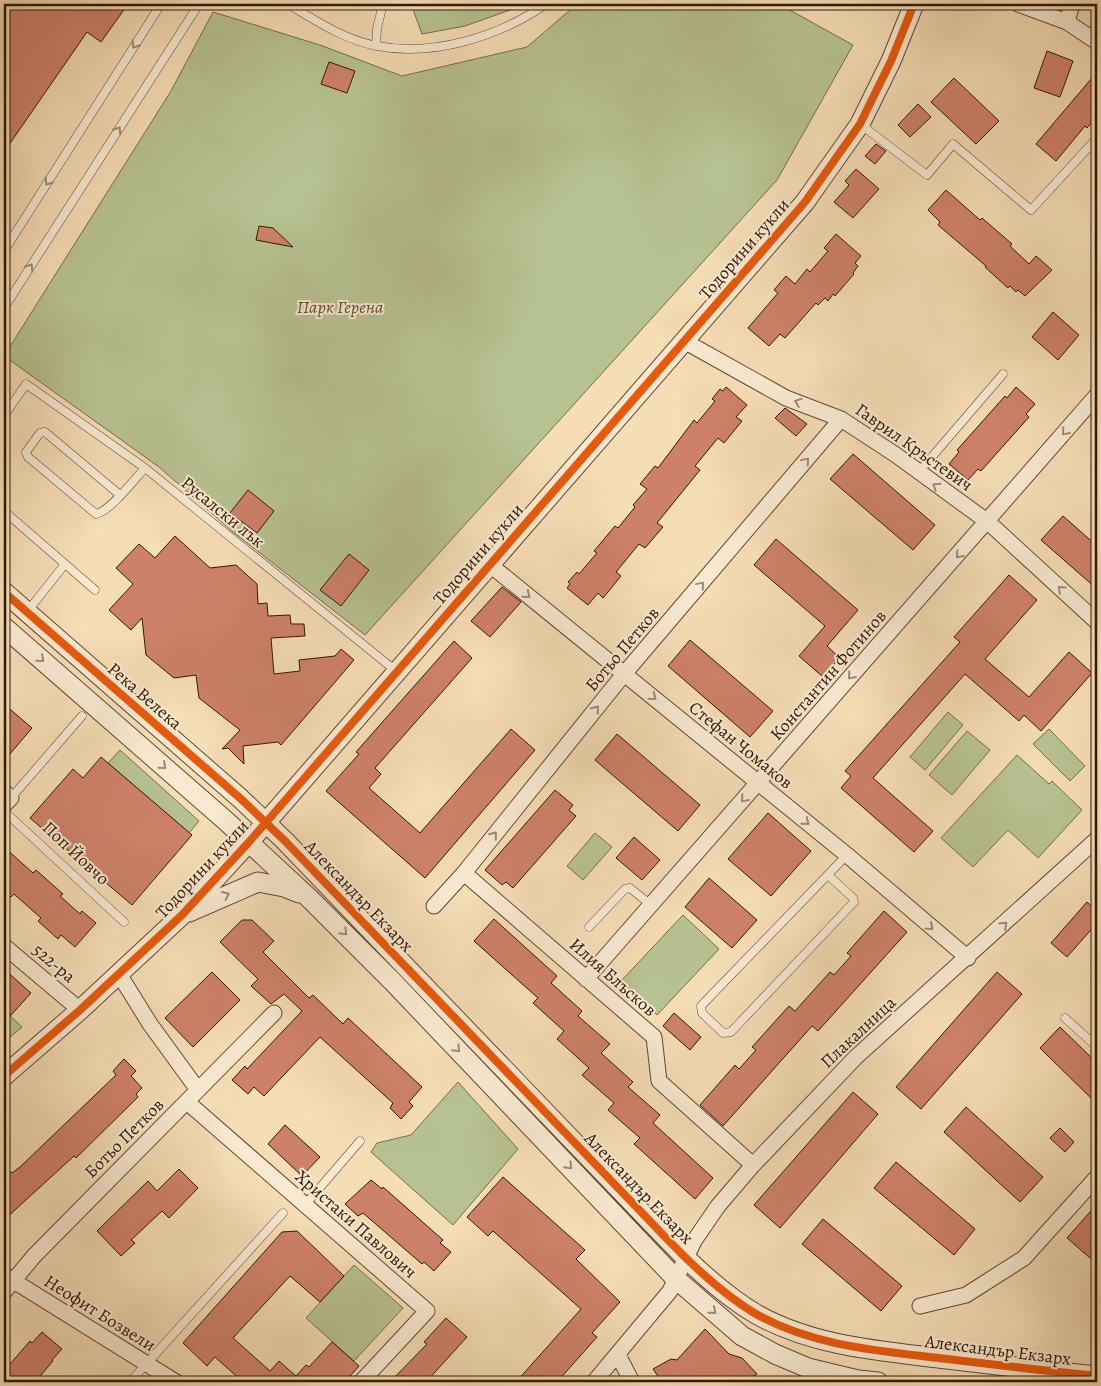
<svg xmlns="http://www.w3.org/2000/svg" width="1101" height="1386" font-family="Alegreya,serif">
	<rect width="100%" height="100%" fill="#f5ddb6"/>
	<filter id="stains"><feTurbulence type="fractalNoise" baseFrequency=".004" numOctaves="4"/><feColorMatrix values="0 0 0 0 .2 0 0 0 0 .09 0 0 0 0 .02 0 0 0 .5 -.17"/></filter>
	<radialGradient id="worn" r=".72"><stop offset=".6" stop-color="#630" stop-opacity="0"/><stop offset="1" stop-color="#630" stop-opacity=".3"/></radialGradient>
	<path fill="#b7c292" stroke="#746d4b" d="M411,4h109l-7,5 -48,17 -43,8z
		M577,4h202l74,41 -76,135 -412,455 -132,-103 -74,-65 -155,-111 167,-265 42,-79 107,33 82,31 125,-29z
		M948,712l15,13 -38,45 -15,-13z
		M1049,729l36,37 -15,15 -37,-37z
		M967,731l23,19 -38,45 -23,-20z
		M120,750l79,71 -10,12 -81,-70z
		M1017,755l32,29 3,-3 30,29 -44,48 -30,-28 -35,37 -32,-29z
		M595,833l17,14 -29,33 -16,-14z
		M683,915l36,34 -62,66 -36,-34z
		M4,1010l18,17 -18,15z
		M458,1082l60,67 -65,76 -82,-73 6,-9 34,-8z
		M354,1265l49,43 -49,53 -48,-43z"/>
	<path fill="#ce816a" stroke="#311804" d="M4,4h124l-27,38 -14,-10 -83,120z
		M1047,51l26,10 -13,36 -26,-9z
		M329,62l26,9 -8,22 -26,-9z
		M1097,72v44l-10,12 -2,-2 -29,35 -20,-17z
		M954,78l45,43 -23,23 -45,-42z
		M918,104l13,13 -21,20 -12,-12z
		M876,144l10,7 -11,13 -10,-8z
		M856,169l23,20 -26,29 -19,-16 15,-17 -4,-4z
		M946,190l34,30 2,-2 30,26 -2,2 19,18 7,-8 16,14 -27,26 -7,-6 -2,2 -6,-6 -2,2 -23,-21 1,-1 -48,-41 2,-3 -12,-12z
		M259,226l14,2 20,19 -37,-7z
		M836,234l25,22 -6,7 3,3 -5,7 1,1 -19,22 -2,-2 -5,7 -3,-3 -7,7 -2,-2 -31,35 -5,-4 -11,12 -21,-18 30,-35 -4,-3 12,-14 9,8 12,-15 3,3 18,-21 -4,-3z
		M1053,312l26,23 -21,25 -26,-23z
		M726,387l21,18 -11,12 6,4 -18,22 -6,-5 -23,28 5,4 -43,53 6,4 -18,21 -6,-4 -23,28 5,4 -18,22 -5,-5 -10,12 -21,-17 3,-4 -2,-2 9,-10 2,2 18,-21 -3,-2 21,-25 3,2 17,-21 -2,-2 14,-16 -7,-5 15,-18 3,2 36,-48 3,3 18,-22 -3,-2 8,-10 3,2z
		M1016,387l19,17 -9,10 3,3 -48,54 -3,-2 -10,11 -19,-16 10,-12 -2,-2 48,-54 2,2z
		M785,408l22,16 -11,12 -21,-18z
		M853,454l82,71 -22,25 -83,-71z
		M248,490l26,21 -17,22 -27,-20z
		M1063,516l34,30v43l-56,-49z
		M175,536l35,32 26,-3 21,19 1,20 9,-1 1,13 22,-1 1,9h13l1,12 -34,2 3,36 26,-3 -1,-11 36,-4 6,-7 13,11 -73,85 -3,-3 -35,4 1,18 -16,-16 -6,1 18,-19 -41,-32 -3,-23 -22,3 -28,-23 -4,-37 -11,12 -22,-20 24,-26 -17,-16 23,-24 16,14z
		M776,539l82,71 -31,36 13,12 -17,19 -24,-21 26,-30 -71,-61z
		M349,554l20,16 -28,36 -21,-16z
		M1009,575l28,25 -52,59 44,38 40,-45 23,21 -51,58 -17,-16 -5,6 -54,-47 -92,104 60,53 -19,21 -73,-64 10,-12 -6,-5 115,-129 -6,-5z
		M502,587l19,15 -31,35 -19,-16z
		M690,640l83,71 -23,26 -82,-71z
		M454,641l18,17 -97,110 6,6 -12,14 51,45 91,-104 24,21 -110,128 -99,-87 33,-37 -3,-2z
		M4,704l28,24 -28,33z
		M617,734l83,71 -22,26 -83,-71z
		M101,757l91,78 -60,70 -102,-87 43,-49 10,9z
		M555,790l18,15 -4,5 7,6 -63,72 -7,-6 -4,3 -17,-15z
		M768,813l43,38 -40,45 -43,-37z
		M634,837l26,23 -18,20 -26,-22z
		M4,847l29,26 3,-3 27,24 -3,2 20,18 2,-3 14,12 -21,24 -14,-12 -3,4 -20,-18 3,-3 -27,-24 -3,3 -7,-6z
		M709,878l48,42 -25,28 -47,-41z
		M1087,902l10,9v12l-30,34 -16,-14z
		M884,911l23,21 -89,99 -6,-5 -89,100 -23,-21 35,-40 4,4 17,-19 -4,-3 37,-41 6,5 35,-39 4,3 17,-19 -4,-3z
		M494,919l63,57 -6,7 31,28 -4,5 32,28 -9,9 32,29 -5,5 32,28 -7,8 60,55 -18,21 -61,-55 6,-6 -32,-28 6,-7 -32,-28 7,-7 -32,-29 7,-8 -31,-28 5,-5 -64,-57z
		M242,920h10l22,21 -11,11 46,46 4,-3 30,29 5,-6 74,69 -13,15 4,4 -12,13 -11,-11 3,-5 -73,-66 -56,59 -10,-9 -6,7 -16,-14 13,-14 2,3 55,-58 -18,-17 -13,10 -20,-18 7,-7 -38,-37z
		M4,969l27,24 -27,30z
		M212,972l28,28 -47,47 -28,-29z
		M997,972l25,22 -101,115 -25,-22z
		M674,1013l27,24 -11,13 -27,-24z
		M1060,1027l37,36v41l-57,-56z
		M124,1059l12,12 -5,5 11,12 -6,6 2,3 -62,61 -2,-2 -70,64v-55l8,8 8,-6 96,-92 -3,-4z
		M853,1092l25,22 -98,114 -26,-23z
		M966,1107l77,70 -23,25 -76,-70z
		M285,1125l35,32 -18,19 -34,-32z
		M1060,1128l14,14 -9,10 -15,-14z
		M896,1162l79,67 -21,26 -80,-67z
		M179,1169l19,19 -29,30 -7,-7 -31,29 4,3 -14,13 -24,-25 51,-50 9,10z
		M503,1177l82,73 -9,9 44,43 -28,31 5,4 -40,45h-41l65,-73 -88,-78 -5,5 -21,-19z
		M371,1180l11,9 1,-2 60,53 -3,3 11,9 -17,19 -10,-9 -2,2 -59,-51 -5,3 -13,-12z
		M1097,1204v46l-7,8 -23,-20z
		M823,1219l79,67 -21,25 -79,-67z
		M297,1231l47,45 -24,26 -30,-26 -57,62 37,33 9,-10 17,15 10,-11 3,2 23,-25 27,24 -14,16h-102l-28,-25 -8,9 -24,-23 99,-111z
		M446,1318l21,19 -41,45h-36l37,-38 -3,-2z
		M705,1329l24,25 13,4 15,16 -13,8h-82l-9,-13 18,-10 6,1z
		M42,1332l20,17 -10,11 1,1 -18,21h-31v-11l26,-30 2,2z"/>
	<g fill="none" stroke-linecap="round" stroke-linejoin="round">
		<defs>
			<path id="service" d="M288,4c28,17 57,36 89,42 57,11 123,-10 169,-42
				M376,46l1,-18 6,-24
				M860,124l67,51 26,-31 78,66 66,-72
				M4,251l157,-247
				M4,308l195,-304
				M4,416l22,-32 119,84 251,203
				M918,473l85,-99
				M120,495l-75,-63 -5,1 -14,19 2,5 68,57c14,-3 38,-34 49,-46
				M4,511l91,79
				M27,612l38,-48
				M11,798l71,-82
				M4,811l120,111
				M828,875l25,23 1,4 -123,130 -8,1 -21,-20 -1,-7 146,-151
				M589,927l36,-38 5,-1 21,17
				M1065,1018l32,29
				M305,1205l55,-64
				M809,1369l5,13
				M130,1382l153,-169"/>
			<path id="minor" d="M1018,4l49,18 30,20
				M1067,22l5,-18
				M684,341l102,57 55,21 55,36 92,67 109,100
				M489,564l358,291 121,103
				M4,792l7,6 -7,7
				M464,873l190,164 5,44 94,84
				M434,906l30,-33 160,-199 217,-255
				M4,946l76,64
				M119,974l31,50 48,66
				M586,979l511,-584
				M187,1102l240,209 -66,71
				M4,1275l172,107
				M4,1292l30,-36 240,-243
				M920,1306l46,-11 58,-37 73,-81
				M618,1355l14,27
				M594,1382l76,-91 24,-50 24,-35 35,-41 103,-108 241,-218"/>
			<path id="tertiary" d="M4,592l237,207 44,42 384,400c26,27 55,54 87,73 58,33 127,37 191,45 50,6 100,12 150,17
				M4,627l222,194 83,77 84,84 283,297 66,57 33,18 33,14 50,12 20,2
				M189,912l69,-30 26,5 15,6
				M4,1076l76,-66 102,-95 67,-73 556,-640 55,-78 31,-63 23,-57"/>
		</defs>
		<use href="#service" stroke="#624930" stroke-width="9"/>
		<use href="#minor" stroke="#624930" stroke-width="17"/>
		<use href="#tertiary" stroke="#624930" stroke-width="21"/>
		<use href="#service" stroke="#f8e9d0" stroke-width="8"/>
		<use href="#minor" stroke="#f8e9d0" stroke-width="15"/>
		<use href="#tertiary" stroke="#f8e9d0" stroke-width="19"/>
		<defs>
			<path id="cycleway" d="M4,592l237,207 44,42 384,400c26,27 55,54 87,73 58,33 127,37 191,45 50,6 100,12 150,17
				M4,1076l76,-66 102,-95 67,-73 556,-640 55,-78 31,-63 23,-57"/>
		</defs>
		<use href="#cycleway" stroke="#f8e9d0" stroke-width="11"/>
		<use href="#cycleway" stroke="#e8590c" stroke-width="8"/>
	</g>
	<defs><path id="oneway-chevron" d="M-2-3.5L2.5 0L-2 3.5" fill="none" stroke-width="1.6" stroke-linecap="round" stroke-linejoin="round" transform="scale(1.25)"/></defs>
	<g stroke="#9e8b74">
		<use href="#oneway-chevron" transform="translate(135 45) rotate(123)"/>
		<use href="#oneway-chevron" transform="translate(118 130) rotate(-57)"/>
		<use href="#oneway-chevron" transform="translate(48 182) rotate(122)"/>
		<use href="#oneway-chevron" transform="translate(30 267) rotate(-57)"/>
		<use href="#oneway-chevron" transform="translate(798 402) rotate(-159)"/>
		<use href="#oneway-chevron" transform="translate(1065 432) rotate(131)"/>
		<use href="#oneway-chevron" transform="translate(806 461) rotate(-50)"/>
		<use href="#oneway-chevron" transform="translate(936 486) rotate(-145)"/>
		<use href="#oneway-chevron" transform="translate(959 555) rotate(132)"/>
		<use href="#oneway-chevron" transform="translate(701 585) rotate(-50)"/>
		<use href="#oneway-chevron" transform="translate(1061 589) rotate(-138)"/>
		<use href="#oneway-chevron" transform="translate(527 595) rotate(39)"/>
		<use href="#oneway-chevron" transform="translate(41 659) rotate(41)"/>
		<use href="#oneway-chevron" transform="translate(851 676) rotate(131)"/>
		<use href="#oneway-chevron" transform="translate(653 697) rotate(39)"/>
		<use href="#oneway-chevron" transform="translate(596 709) rotate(-51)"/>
		<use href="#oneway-chevron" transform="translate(163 766) rotate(41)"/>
		<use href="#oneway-chevron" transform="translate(744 799) rotate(131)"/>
		<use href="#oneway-chevron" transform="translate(806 822) rotate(39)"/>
		<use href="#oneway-chevron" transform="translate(494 835) rotate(-51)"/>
		<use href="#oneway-chevron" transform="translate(226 895) rotate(-24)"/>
		<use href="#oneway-chevron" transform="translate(1004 925) rotate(-43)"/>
		<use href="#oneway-chevron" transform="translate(930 927) rotate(41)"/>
		<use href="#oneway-chevron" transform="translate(344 932) rotate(45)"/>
		<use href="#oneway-chevron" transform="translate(457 1049) rotate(46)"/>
		<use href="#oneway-chevron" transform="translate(569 1166) rotate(46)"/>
		<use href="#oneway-chevron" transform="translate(713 1311) rotate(40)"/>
	</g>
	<g text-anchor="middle" stroke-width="4" stroke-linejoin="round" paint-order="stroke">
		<g font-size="18" fill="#311804" stroke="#f8e9d0">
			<text transform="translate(744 249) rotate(-49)" y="6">Тодорини кукли</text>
			<text transform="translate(914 447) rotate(35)" y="6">Гаврил Кръстевич</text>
			<text transform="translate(223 512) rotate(39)" y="6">Русалски лък</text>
			<text transform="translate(478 554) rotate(-49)" y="6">Тодорини кукли</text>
			<text transform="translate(622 649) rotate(-50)" y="6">Ботьо Петков</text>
			<text transform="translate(828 675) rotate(-49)" y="6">Константин Фотинов</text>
			<text transform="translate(145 696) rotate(41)" y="6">Река Велека</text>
			<text transform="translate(741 745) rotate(39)" y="6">Стефан Чомаков</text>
			<text transform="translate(76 853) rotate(43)" y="6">Поп Йовчо</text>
			<text transform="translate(202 869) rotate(-47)" y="6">Тодорини кукли</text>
			<text transform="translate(359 896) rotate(46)" y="6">Александър Екзарх</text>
			<text transform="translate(54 963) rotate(40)" y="6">522-ра</text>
			<text transform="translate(613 977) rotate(41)" y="6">Илия Блъсков</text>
			<text transform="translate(858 1032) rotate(-43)" y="6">Плакалница</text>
			<text transform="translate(124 1138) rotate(-45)" y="6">Ботьо Петков</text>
			<text transform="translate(639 1188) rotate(46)" y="6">Александър Екзарх</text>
			<text transform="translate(356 1224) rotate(41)" y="6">Христаки Павлович</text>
			<text transform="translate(100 1313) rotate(32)" y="6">Неофит Бозвели</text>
			<text transform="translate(998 1350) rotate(7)" y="6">Александър Екзарх</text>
		</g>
		<g font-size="18" font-style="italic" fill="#594b2f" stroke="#f8e9d0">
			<text x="340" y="313">Парк Герена</text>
		</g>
	</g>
	<rect width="1101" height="1386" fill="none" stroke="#f5ddb6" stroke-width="20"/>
	<rect x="5" y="5" width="1091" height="1376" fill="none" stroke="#311804" stroke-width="2.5"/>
	<rect x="10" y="10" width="1081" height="1366" fill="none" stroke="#311804"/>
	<rect width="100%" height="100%" filter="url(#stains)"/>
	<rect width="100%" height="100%" fill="url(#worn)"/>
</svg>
